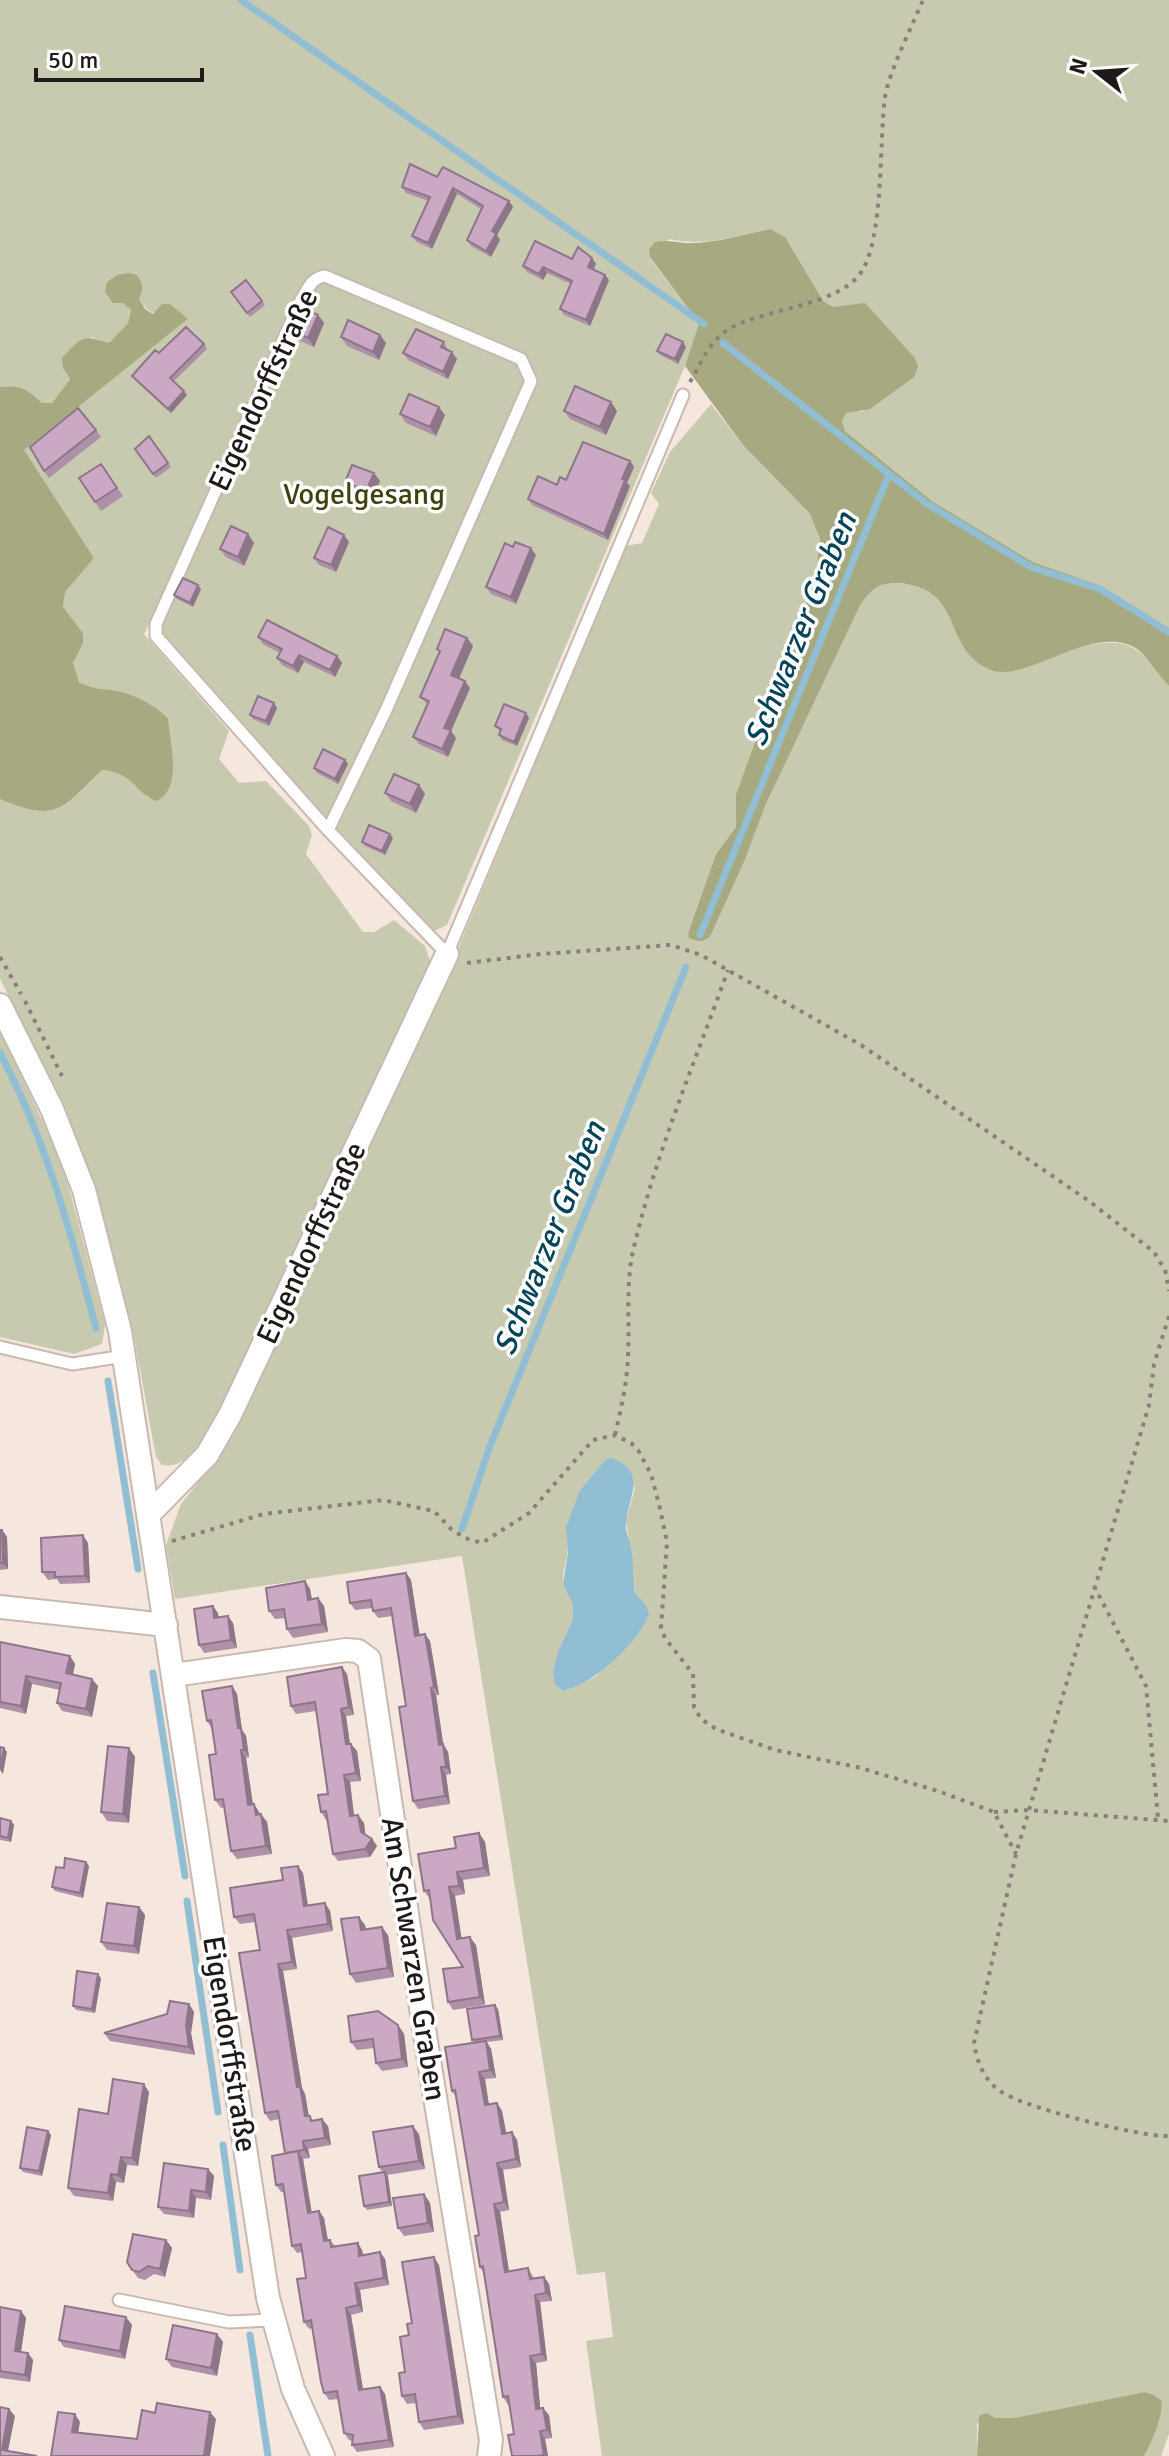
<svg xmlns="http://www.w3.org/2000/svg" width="1169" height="2456" font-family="Signika,sans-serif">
	<rect width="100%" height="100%" fill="#f6e7de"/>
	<path fill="#c8cab0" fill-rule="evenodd" d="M0,0h1169v628l-70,-43 -66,-23 -101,-61 -87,-70 -3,-10 4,-8 8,-3 9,2 -30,-105 -10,-6 -53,-72c-33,7 -67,18 -101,10l-19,19 49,65 -14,43 -238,559 -13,6 -111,-112 -173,-197 -6,12 85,97 -10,28 20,24 27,-2 43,45 3,9 -6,19 57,78h11l20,-12 31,26 5,15 -219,465c-13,18 -24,43 -49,39l-6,-8 -22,-120 -38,-146 -32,-87 -64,-125v-180c57,25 64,9 102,-29 21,2 33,12 46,28l-30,-107c-17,-2 -47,-1 -45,-27 2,-11 10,-19 10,-31l-20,-25 1,-16 30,-34 -71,-108 165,-131c-20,-3 -39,-1 -49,-20l-16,4 8,7 -3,13 -19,20 -18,-6 -28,31 7,11 -18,24h-10c-14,-14 -22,-19 -42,-16z
		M711,404l32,41 67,69 10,25 -5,39 -79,216v33l-20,27 -28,79 2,5 15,3 5,-4 34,-75 22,-58 94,-200 10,-13 13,-9 37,3 12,8 13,14 16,35 55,27c32,-10 89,-39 119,-20 14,8 22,26 34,37v1748l-8,22h-17c9,-15 18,-37 18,-55l-8,-6 -9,-3 -132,26h-18l-18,5v33h-375l-16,-115 27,-4 -8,-65 -28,3 -115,-719 -287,43 -9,-54 15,-41 27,-34 243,-504 174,-420 17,-3 17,-39 -8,-11 19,-41zM605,1460l30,28 -9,33 7,44 2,28 10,11 -11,34 -39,39 -28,14 -9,-39 15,-33v-14l-10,-21v-9l17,-85z
		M0,1029l58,126 13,40 34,130 -3,19 -28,10 -74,-17z"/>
	<path fill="#a7aa81" d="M770,229l15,8 38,64 10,6 32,-4 50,55 3,9 -4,10 -44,32 -24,4 -4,8 3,10 87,70 101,61 66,23 70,43v58c-12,-11 -20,-28 -32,-37 -42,-28 -112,35 -146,21 -51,-22 -25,-81 -92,-87 -20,-1 -27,5 -39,22l-94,199 -22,58 -34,75c-7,6 -13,4 -21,1l-1,-5 28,-79 20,-27v-33l79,-216 5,-39 -10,-25 -67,-69 -58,-79 14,-43 -49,-66 -1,-8 6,-7c14,-3 25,2 38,1 26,-1 52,-9 77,-14z
		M128,273l9,2c6,9 7,14 2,24l6,10 8,5 9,-10h8l18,15 -164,131 70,108 -29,34 -2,15 20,26v10l-10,20 6,19c13,8 23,6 38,9 16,3 40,15 51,28 2,25 15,68 -11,82 -22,-7 -22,-28 -55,-31 -39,38 -45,54 -102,29v-412c20,-3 28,2 42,16h10l18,-24 -7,-11 -1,-10c19,-21 20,-24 47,-15l19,-20 3,-13 -8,-7h-10l-8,-11 2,-10 10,-7z
		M1145,2392l9,3 8,6c0,18 -9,40 -18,55h-167l2,-40 8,-3 8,5h18z"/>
	<path fill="#91bed3" d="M610,1458c39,12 18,40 16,65 -1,9 4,16 5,25 3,15 2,30 4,45l10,11 4,9c-9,29 -56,71 -85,78l-9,-7 -2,-12 5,-20 15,-33v-14l-10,-21 5,-32 -2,-25 14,-37 25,-30z"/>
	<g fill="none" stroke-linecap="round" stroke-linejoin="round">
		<path stroke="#91bed3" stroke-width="7" d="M241,0l463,324
			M723,343l203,160 105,64 69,22 69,43
			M700,935l189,-461
			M0,1053c46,87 71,180 96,275
			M108,1381l30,188
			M462,1529l28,-83 196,-479
			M153,1673l32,203
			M187,1901l31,211
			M223,2145l17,125
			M250,2335l18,121"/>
		<defs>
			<path id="service" d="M328,830l58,-120 145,-329 -10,-22 -196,-83c-14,2 -17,13 -24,24l-145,324v12l172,194 119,124 236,-559
				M0,1347l72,17 53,-8
				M119,2300l110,22 43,-2"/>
			<path id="minor" d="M0,1005l52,104 32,81 36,141 148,967 25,91 30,67
				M149,1514l58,-59 23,-40 217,-461
				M0,1607l166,18
				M174,1675l172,-25 12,1 11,8 58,389 64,392 -2,16"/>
		</defs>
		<use href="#service" stroke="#c7b8b0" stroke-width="15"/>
		<use href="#minor" stroke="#c7b8b0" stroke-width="26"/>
		<path stroke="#8a807a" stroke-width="4" stroke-dasharray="4 6" stroke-linecap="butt" d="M690,382c11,-19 19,-41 39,-53 32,-20 112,-23 133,-58 22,-36 17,-129 23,-174 4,-25 27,-71 38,-97
			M0,957l21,37
			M467,963l74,-9 130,-9 30,10 160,90 228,156 65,51 11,18 4,21
			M25,1001l37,75
			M1169,1316l-15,48 -5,41 -133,449 -42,189c3,19 10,37 26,48 21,16 144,47 169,45
			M615,1435c6,-26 12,-52 13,-78 2,-37 -3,-74 6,-110 22,-94 61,-185 94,-277
			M172,1541l92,-27 119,-14 51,11 17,18 14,9 17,5 47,-30 64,-73 22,-5 16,8 7,7 13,24 8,30 8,38 -6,86 4,10 28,36 1,33 7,12 15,10 59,21 82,17 81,24 56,21 22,42
			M1094,1586l52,100 12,132
			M994,1812l34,-2 141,11"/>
		<use href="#service" stroke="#fff" stroke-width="11"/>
		<use href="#minor" stroke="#fff" stroke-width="22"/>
	</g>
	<path fill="#af90a9" d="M437,177l72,24 4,6 -16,28 3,5 -9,17 -20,-11 -4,-6 14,-31 -24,-15 -25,55 -15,-7 -5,-6 16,-35 -22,-8 -4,-6z
		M592,258l4,6 -2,5 11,6 4,5 -19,46 -26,-11 -4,-6 11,-25 -24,-11 -4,7 -16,-8 -4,-6 49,-7z
		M246,280l19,25 -15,12 -19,-25z
		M318,315l6,8 -10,24 -21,-9 -6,-9z
		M380,335l6,8 -7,17 -32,-14 -6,-9z
		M444,342l4,8 9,9 -9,20 -40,-19 -5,-7z
		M204,344l3,5 -33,32 13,14 -16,18 -36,-33 -3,-4 27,-23z
		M686,347l-8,17 -18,-9 -3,-4z
		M564,411h53l-11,24 -36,-16z
		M400,414l45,1 -9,21 -30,-13z
		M96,430l5,7 -52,41 -5,-7z
		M149,436l22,31 -15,11 -21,-29z
		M630,461l4,6 -7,16 3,3 -22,54 -76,-35 -4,-6 38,-19z
		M101,464l22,32 -22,15 -22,-33z
		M374,473l6,8 -8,19 -21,-9 -6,-9z
		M344,535l5,7 -13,30 -17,-7 -5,-7z
		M254,543l-10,23 -18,-9 -6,-8z
		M536,555l-20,49 -25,-10 -5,-7z
		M201,589l-8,18 -16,-8 -3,-4z
		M258,637l79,19 5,7 -7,14 -31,-15 -6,11 -16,-8 -5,-7 3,-5 -17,-9z
		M467,638l6,8 -14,32 6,3 5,7 -19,43 5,7 -8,19 -29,-13 -6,-7 15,-32 -8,-8 19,-44 -2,-4z
		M274,703l3,5 -8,18 -16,-7 -3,-4z
		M526,713l3,5 -12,28 -15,-6 -3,-5 1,-4 -5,-5z
		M345,760l3,4 -10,20 -21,-11 -3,-5z
		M419,785l6,9 -9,19 -25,-12 -6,-8z
		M393,838l-8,17 -20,-9 -3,-4z
		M0,1530h2l5,7 1,32 -8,1z
		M88,1543l2,40 -30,1 -3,-5 -9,1 -6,-8z
		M406,1573l5,7 8,55 11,6 9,54h-3l7,49 5,8 3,22 -5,1 4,29 -32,5 -5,-8 -7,-95 -14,-90 -14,2 -5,-7v-3l-18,2 -5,-7z
		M305,1581l5,8 2,10 6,-1 6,8 4,26 -35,6 -6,-9 -2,-11 -10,1 -6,-8z
		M218,1613v4l15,6 4,25 -33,5 -5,-8z
		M0,1642l70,14 5,8 -2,11 25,11 -6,31 -30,-6 -5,-8 3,-13 -28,-6 -6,30 -26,-6z
		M347,1674l7,41 -8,1 4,28 7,7 4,30 -11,1 4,34 10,7 1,12 7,4 5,7 -7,11 -32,4 -5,-7 -5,-34h-2l-5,-8 7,-18 -12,-83 -20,3 -5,-8z
		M232,1686l5,8 5,36 4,6 3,21 -3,1 7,46h1l6,10 7,8 5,32 -35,5 -6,-8 -7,-44 -3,1 -6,-8 1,-46 -4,-25 -5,-8z
		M129,1748l6,9 -6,66 -22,-2 -6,-9z
		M0,1818l11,3 3,4 -3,17 -11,-2z
		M479,1833l6,9 5,34 -27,4 2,14 -10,2 6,42 15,7 9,60 -32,5 -5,-8 15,-35 -33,-68 -6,-8 32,-43z
		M86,1862l3,4 -6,32 -28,-7 -3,-4 12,-19z
		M303,1873l5,33 17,-3 5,8 3,20 -41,7 5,31 -14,2 19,117 3,6 4,22h1l3,5 15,5 3,19 -23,4 2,9 -7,1 8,53 8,-1 5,7 4,22h2l5,6 27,4 1,5 17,-3 5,7 4,26 -29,5 3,22 -12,3 12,74 17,-2 5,7 9,53 -37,5 -5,-7 1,-4 -4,-1 -5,-7 -6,-34 -9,1 -5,-7 -12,-65 -3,1 -5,-7 2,-44 -4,-26 -5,1 -5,-7 -8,-54h-3l-5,-7 9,-32 -6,-34 -9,2 -5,-8 -5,-163 -5,-28 -15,2 -6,-7 49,-37z
		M139,1907l6,8 -6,39 -32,-4 -6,-8z
		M365,1925l1,4 22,6 6,42 -38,6 -6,-9z
		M101,1978l-6,35 -19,-3 -3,-4z
		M189,2004l5,8 -3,21 4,22 -85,-14 -6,-8 63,-19z
		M498,2009l5,31 -16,2 4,7 5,29 -11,1 4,26 8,-2 5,8 4,23 6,-2 5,8 4,27 -18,3 6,40 -9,2 9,59 19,-3 6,10 10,-1 5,7 3,17 -12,1 7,59 -11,2 4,45 9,7 3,23 -7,1 3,17h-36l2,-22 -4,-30 -2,1 -5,-8 -20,-125 -3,-5 -1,-32 -23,-138 -4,-6 22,-48 -2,-3z
		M398,2025l6,9 4,33 -26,4 -6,-8 -2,-15 -17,2 -6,-8z
		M149,2092l-11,74 -11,-1 -3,18 -8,-1 -3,19 -39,-5 -6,-8 40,-74z
		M48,2131l3,4 -9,41 -19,-4 -3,-4z
		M419,2134l6,35 -38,6 5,31 -25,4 -3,-4 18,-34 -3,-5z
		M208,2169l6,7 -3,24 -15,-2 -2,20 -30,-4 -6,-7z
		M424,2194l6,9 4,29 -30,4 -6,-8z
		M166,2240l6,8 -7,29 -11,-3 -9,6 -7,-2 -11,-16z
		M439,2265l25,159 -40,6 -5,-8 -3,-19 -9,1 -5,-8 10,-73z
		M0,2307l21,4 5,7 -5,34 7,1 5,7 -3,22 -30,-4z
		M132,2325l-7,34 -61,-12 -5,-7z
		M217,2334l6,8 -6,34 -45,-9 -6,-8z"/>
	<path fill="#8e7689" d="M453,188l4,6 -25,55 -4,-6z
		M509,201l4,6 -16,28 3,5 -9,17 -5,-6 6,-20z
		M592,258l4,6 -4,9 -4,-6z
		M543,267l4,6 -4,7 -4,-6z
		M605,275l4,5 -19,46 -4,-6z
		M318,315l6,8 -10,24 -6,-9z
		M380,335l6,8 -7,17 -6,-8z
		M683,342l3,5 -8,17 -3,-5z
		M452,352l5,7 -9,20 -5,-7z
		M184,391l3,4 -16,18 -3,-4z
		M611,402l6,9 -11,24 -6,-8z
		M439,407l6,8 -9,21 -6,-9z
		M630,461l4,6 -7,16 3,3 -22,54 -4,-6z
		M374,473l6,8 -8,19 -6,-9z
		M248,534l6,9 -10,23 -6,-9z
		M344,535l5,7 -13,30 -5,-7z
		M531,548l5,7 -20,49 -5,-7z
		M198,585l3,4 -8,18 -3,-4z
		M467,638l6,8 -16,37 -6,-8z
		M299,655l5,7 -6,11 -5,-7z
		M337,656l5,7 -7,14 -5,-7z
		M465,681l5,7 -19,43 5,7 -8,19 -6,-8 2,-21z
		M274,703l3,5 -8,18 -3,-5z
		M526,713l3,5 -12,28 -3,-4z
		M345,760l3,4 -10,20 -3,-5z
		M419,785l6,9 -9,19 -6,-9z
		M390,834l3,4 -8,17 -3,-4z
		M2,1530l5,7 1,32 -5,-6z
		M83,1535l5,8 2,40 -5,-7z
		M406,1573l5,7 10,63 -6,-7z
		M305,1581l5,8 3,19 -5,-8z
		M318,1598l6,8 4,26 -6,-8z
		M213,1606l5,7 2,13 -6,-8z
		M228,1616l5,7 4,25 -6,-8z
		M425,1634l5,7 9,54 -5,-8z
		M70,1656l5,8 -4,17 -5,-8z
		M342,1667l5,7 7,41 -5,-8z
		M26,1676l6,8 -6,30 -5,-8z
		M92,1679l6,7 -6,31 -6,-8z
		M232,1686l5,8 5,36 4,6 3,21 -5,-7 -6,-22z
		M431,1688l5,7 8,54 -1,-5 5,8 3,22 -5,-7 -7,-22z
		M341,1709l5,7 5,36 -5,-8z
		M351,1744l6,7 4,30 -5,-8z
		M4,1748l3,4 -4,22 -3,-4z
		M129,1748l6,9 -6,66 -6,-9z
		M241,1750l5,8 8,54 -6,-7z
		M441,1767l5,8 4,29 -5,-8z
		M344,1775l6,7 5,42 -5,-8z
		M254,1804l5,8 2,11 -5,-8z
		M261,1814l6,8 5,32 -6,-8z
		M358,1815l6,8 2,16 -5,-7z
		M11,1821l3,4 -3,17 -3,-4z
		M479,1833l6,9 5,34 -6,-8z
		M372,1839l5,7 -7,11 -5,-8z
		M86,1862l3,4 -6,32 -3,-5z
		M298,1866l5,7 6,41 -5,-8z
		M457,1872l6,8 2,14 -6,-8z
		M449,1887l6,9 8,51 -6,-8z
		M325,1903l5,8 3,20 -5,-7z
		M139,1907l6,8 -6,39 -5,-8z
		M359,1917l6,8 2,14 -6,-9z
		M382,1927l6,8 6,42 -6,-9z
		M287,1930l5,8 5,31 -5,-7z
		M470,1937l6,8 9,60 -5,-8z
		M278,1964l5,7 19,117 3,6 5,30 -5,-8 -8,-29z
		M98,1974l3,4 -6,35 -3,-4z
		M189,2004l5,8 -3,21 4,22 -6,-8 -3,-22z
		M495,2005l3,4 5,31 -3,-4z
		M398,2025l6,9 4,33 -6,-8z
		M486,2041l5,8 5,29 -6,-8z
		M479,2072l6,7 5,34 -5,-8z
		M144,2084l5,8 -11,74 -6,-8z
		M497,2103l5,8 6,31 -6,-8z
		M322,2119l6,7 3,19 -6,-7z
		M413,2126l6,8 6,35 -6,-8z
		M48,2131l3,4 -9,41 -3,-5z
		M512,2132l5,8 4,27 -5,-8z
		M303,2141l5,8 2,9 -6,-8z
		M298,2151l5,8 10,61 -5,-7z
		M121,2157l6,8 -3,18 -6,-8z
		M497,2163l6,7 6,40 -5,-8z
		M208,2169l6,7 -3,24 -5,-8z
		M385,2172l3,4 4,30 -3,-4z
		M111,2174l5,8 -3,19 -5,-8z
		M191,2190l5,8 -2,20 -5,-7z
		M424,2194l6,9 4,29 -6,-9z
		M494,2204l6,8 10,67 -5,-7z
		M319,2211l5,7 5,30 -5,-7z
		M166,2240l6,8 -7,29 -5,-8z
		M358,2243l4,7 2,13 -5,-7z
		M380,2252l5,7 4,26 -5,-7z
		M434,2257l5,8 25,159 -6,-8z
		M544,2277l5,7 3,17 -6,-8z
		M355,2283l5,7 3,22 -5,-7z
		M535,2295l5,7 7,59 -5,-7z
		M346,2308l5,7 13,82 -5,-7z
		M21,2311l5,7 -6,40 -5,-7z
		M126,2317l6,8 -7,34 -5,-8z
		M217,2334l6,8 -6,34 -6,-8z
		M28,2353l5,7 -3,22 -5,-7z
		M530,2356l6,7 5,53 -5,-7z
		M380,2387l5,7 9,53 -5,-7z
		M543,2408l6,7 3,23 -5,-8z
		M9,2409l6,7 -8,40 -5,-6z
		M210,2412l6,7 -6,37h-6z
		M75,2414l5,8 -3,18 -5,-8z
		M540,2431l5,8 3,17 -4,-1z"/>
	<path fill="#cba8c4" stroke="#8e7689" stroke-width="2" d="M410,164l27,13 6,-10 66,34 -17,30 4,3 -10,17 -19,-11 16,-34 -30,-18 -25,55 -16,-7 18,-39 -28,-10z
		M535,241l37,18 6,-12 14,11 -4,9 17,8 -19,45 -26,-11 12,-28 -29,-14 -4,7 -16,-8z
		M246,280l16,21 -15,12 -16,-21z
		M298,306l20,9 -10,23 -21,-9z
		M348,320l32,15 -7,17 -32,-15z
		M186,327l18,17 -34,34 14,13 -16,18 -36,-33 23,-26 4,3z
		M416,329l28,13 -3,5 11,5 -9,20 -40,-19z
		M666,334l17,8 -8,17 -18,-8z
		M575,386l36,16 -11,25 -36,-16z
		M409,394l30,13 -9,20 -30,-13z
		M78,408l18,22 -52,41 -14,-24z
		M149,436l19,27 -15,11 -18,-25z
		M583,442l47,19 -8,18 3,1 -21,54 -76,-35 10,-23 19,9 3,-8 6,3z
		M101,464l16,24 -22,14 -16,-24z
		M352,465l22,8 -8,18 -21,-9z
		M231,526l17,8 -10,23 -18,-8z
		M328,527l16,8 -13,30 -17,-7z
		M515,542l16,6 -20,49 -25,-10 19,-44 8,4z
		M183,578l15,7 -8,18 -16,-8z
		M267,620l70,36 -7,14 -31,-15 -6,11 -16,-8 5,-9 -24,-12z
		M445,629l22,9 -16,37 14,6 -21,47 7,2 -9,19 -29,-12 16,-36 -9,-4 20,-46 -3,-2z
		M258,696l16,7 -8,18 -16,-6z
		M504,704l22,9 -12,29 -15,-7 2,-6 -6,-3z
		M323,749l22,11 -10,19 -21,-11z
		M394,774l25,11 -9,19 -25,-11z
		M369,825l21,9 -8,17 -20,-9z
		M0,1530h2l1,33h-3z
		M83,1535l2,41 -30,1v-5h-13l-1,-34z
		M406,1573l9,63 10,-2 9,53 -3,1 8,57 4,-1 3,23h-5l4,29 -32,5 -14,-94 7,-1 -15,-98 -18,3 -2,-11 -21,3 -3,-21z
		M305,1581l3,19 10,-2 4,26 -35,5 -3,-20 -15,2 -3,-23z
		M213,1606l1,12 14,-2 3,24 -32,5 -5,-36z
		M0,1642l70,14 -4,17 26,6 -6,30 -29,-6 4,-20 -35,-7 -5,30 -21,-4z
		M342,1667l7,40 -8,2 5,35h5l5,29 -12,2 6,41 8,-1 3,17 11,7 -7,10 -32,5 -7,-43 -5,1 -3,-17 10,-1 -13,-92 -24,4 -4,-29z
		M232,1686l6,42h3l3,22h-3l7,55 6,-1 2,11 5,-1 5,32 -35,5 -8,-52 -8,1 -6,-45 7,-1 -5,-34 -4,1 -5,-30z
		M108,1746l21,2 -6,66 -22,-2z
		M0,1747l4,1 -4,21z
		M0,1818l11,3 -3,17 -8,-2z
		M479,1833l5,35 -27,4 2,14 -10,1 8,52 13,-2 10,60 -32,5 -5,-33 20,-2 -30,-47 -4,-30 -5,1 -6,-37 38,-6 -2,-11z
		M65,1858l21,4 -6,31 -28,-6 4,-20 8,1z
		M298,1866l6,40 21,-3 3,21 -41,6 5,32 -14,2 19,123 3,-1 5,30h5l1,5 11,-2 3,19 -22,3 1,9 -19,3 -7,-42 -13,2 -26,-160 21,-3 -6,-36 -20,3 -4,-29 53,-8 -2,-12z
		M107,1903l32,4 -5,39 -33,-4z
		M359,1917l2,13 21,-3 6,41 -38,6 -9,-55z
		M77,1971l21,3 -6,35 -19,-3z
		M170,2001l19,3 -3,21 3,22 -85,-14 63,-19z
		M495,2005l5,31 -28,4 -5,-31z
		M378,2011l20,14 4,34 -26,4 -3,-24 -22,3 -3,-26z
		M486,2041l4,29 -11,2 6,33 12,-2 5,31 10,-2 4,27 -19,4 7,39 -10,2 11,68 23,-4 2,11 14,-2 2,16 -11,2 7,59 -12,2 6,53 7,-1 4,22 -7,1 4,24 -7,1h-25l-4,-21 6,-1 -6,-38 -5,1 -20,-131 -3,1 -5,-31 4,-1 -24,-145 -3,1 -7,-44z
		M113,2079l31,5 -12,74 -11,-1 -3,18 -7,-1 -3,19 -40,-5 11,-79 29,5z
		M413,2126l6,35 -40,6 -6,-35z
		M27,2127l21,4 -9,40 -19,-3z
		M298,2151l10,62 11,-2 5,30 6,-1 1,7 27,-4 1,13 21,-4 4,26 -29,5 3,22 -12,3 13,82 21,-3 9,53 -37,5 1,-10 -9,-2 -7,-42 -13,2 -3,-11 -10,-62 -7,2 -7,-43 9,-1 -5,-34 -9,2 -9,-62 -7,1 -4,-29z
		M164,2163l44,6 -2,23 -15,-2 -2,21 -31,-4z
		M385,2172l4,30 -25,4 -5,-30z
		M424,2194l4,29 -30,5 -5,-30z
		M133,2234l33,6 -6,29 -12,-3 -9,6 -7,-2 -5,-8z
		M434,2257l24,159 -39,6 -4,-28 -13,2 -3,-23 6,-1 -5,-35 9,-2 -2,-11 5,-1 -10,-61z
		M65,2306l61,11 -6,34 -61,-11z
		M0,2307l21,4 -6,40 13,2 -3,22 -25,-4z
		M173,2325l44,9 -6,34 -45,-9z
		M157,2403l53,9 -6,44h-153l7,-44 17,2 -3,18 65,7 5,-29 13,3z
		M0,2407l9,2 -7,41 35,6h-37z"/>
	<g text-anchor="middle" stroke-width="7" stroke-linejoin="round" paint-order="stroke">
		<g font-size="30" fill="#1f1a17" stroke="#fff">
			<text transform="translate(263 390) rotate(-65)" y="10">Eigendorffstraße</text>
			<text transform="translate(311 1243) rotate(-65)" y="10">Eigendorffstraße</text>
			<text transform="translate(414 1959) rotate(81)" y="10">Am Schwarzen Graben</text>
			<text transform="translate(230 2044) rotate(81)" y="10">Eigendorffstraße</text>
		</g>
		<g font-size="30" fill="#3f410f" stroke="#fff">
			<text x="364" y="504">Vogelgesang</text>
		</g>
		<g font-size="32" font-style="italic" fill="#014358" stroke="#fff">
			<text transform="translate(800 629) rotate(-68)" y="11">Schwarzer Graben</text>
			<text transform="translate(549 1238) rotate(-68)" y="11">Schwarzer Graben</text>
		</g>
	</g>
	<g transform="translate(1097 72) rotate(287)" stroke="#ffffff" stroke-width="6" paint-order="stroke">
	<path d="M0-6L14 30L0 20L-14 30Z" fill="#1f1a17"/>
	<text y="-12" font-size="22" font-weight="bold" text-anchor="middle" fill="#1f1a17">N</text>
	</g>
	<path d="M36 68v12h166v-12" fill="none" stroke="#1f1a17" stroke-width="4"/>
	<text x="48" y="68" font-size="24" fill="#1f1a17" stroke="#ffffff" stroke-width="6" paint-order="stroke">50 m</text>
</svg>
